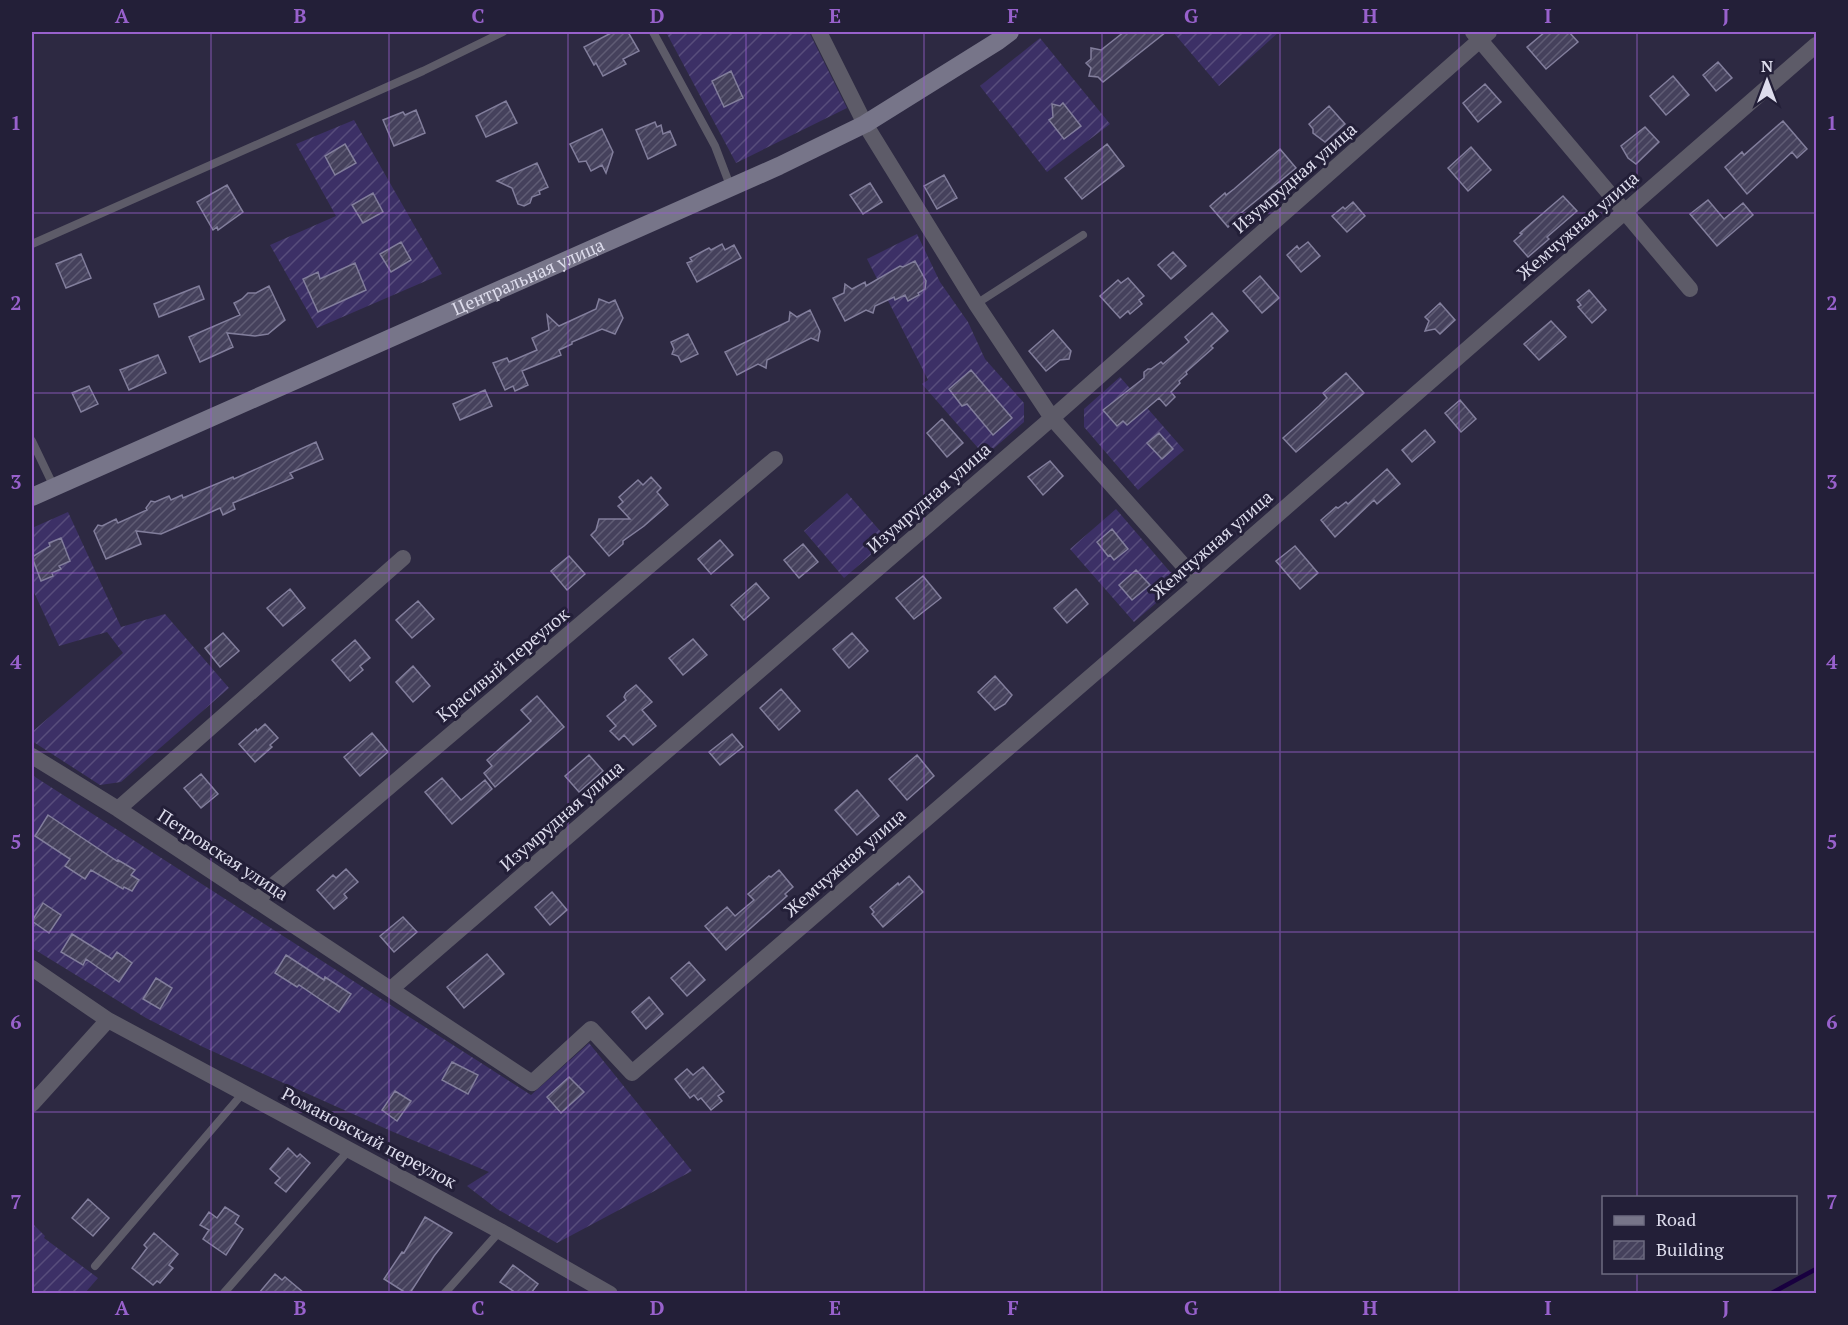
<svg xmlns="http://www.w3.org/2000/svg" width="1848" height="1325" font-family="'PT Serif',serif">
	<defs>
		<pattern id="garden-furrows" width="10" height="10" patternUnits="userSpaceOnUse" patternTransform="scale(1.5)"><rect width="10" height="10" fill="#3c3066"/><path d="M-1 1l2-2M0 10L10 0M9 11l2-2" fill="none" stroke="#584d7c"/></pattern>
		<pattern id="building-hatch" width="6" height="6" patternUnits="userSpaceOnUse" patternTransform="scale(1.5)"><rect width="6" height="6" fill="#45415c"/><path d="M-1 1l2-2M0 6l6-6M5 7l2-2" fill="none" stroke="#5f5c74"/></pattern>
	</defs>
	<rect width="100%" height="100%" fill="#2d2942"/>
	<path fill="url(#garden-furrows)" d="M666,32h143l38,76 -111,55z
		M1173,32h106l-60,54z
		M1040,38l70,86 -63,48 -67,-86z
		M354,120l88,154 -125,54 -47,-83 66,-29 -40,-72z
		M917,234l23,48 28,40 17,37 39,44v19l-39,34 -63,-72 6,-4 -61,-121z
		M1120,377l64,73 -46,40 -54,-63v-18z
		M847,493l41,47 -44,38 -40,-47z
		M1116,509l55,64 -1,18 -36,31 -64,-73z
		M68,512l53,115 44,-13 64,74 -108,94 -21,3 -68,-44v-9l91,-79 -16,-21 -48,14 -27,-58v-60z
		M32,775l499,320 58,-52 103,128 -135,72 -60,-34 -30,-23 22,-14 -98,-41 -188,-84 -57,-29 -114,-70z
		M32,1223l13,13 -1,2 54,40 -13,15h-53z"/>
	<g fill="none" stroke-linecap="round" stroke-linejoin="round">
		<path stroke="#18003f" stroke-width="4.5" d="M1770,1294l46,-25"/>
	</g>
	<path fill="url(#building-hatch)" stroke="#827e9c" stroke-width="1.5" d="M613,32h15l11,19 -16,8 3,5 -23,12 -7,-13 -2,2 -10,-18z
		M1124,32h42l-63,50 -5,-5 -9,-1 2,-8 -5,-5 5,-4v-11l10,2z
		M1545,32h24l9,10 -32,27 -19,-22z
		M1718,62l14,16 -16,13 -13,-16z
		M731,71l12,27 -19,9 -12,-26z
		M1673,76l16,19 -23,20 -16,-19z
		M1485,84l16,18 -23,20 -15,-19z
		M506,101l11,22 -31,14 -10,-21z
		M1063,103l18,23 -17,13 -15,-19 4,-3 -1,-13 8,2z
		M1329,106l16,18 -20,18 -12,-9v-4l-4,-5z
		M416,110l9,23 -31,13 -11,-26 20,-8 2,3z
		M1783,121l24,28 -10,9 -5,-6 -45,42 -22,-27 17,-15 2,3z
		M655,122l2,5 4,-2 2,9 7,-3 6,14 -28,14 -12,-29z
		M1645,127l14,15 -23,22 -8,-6 -7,-12z
		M602,129l11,23 -7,21 -4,-8 -11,6 -5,-10 -7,1 -9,-18z
		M345,144l11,19 -21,12 -10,-19z
		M1107,144l17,22 -42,33 -17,-21z
		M1471,147l20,23 -23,21 -20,-23z
		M1280,149l16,19 -55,45 -13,14 -18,-21 15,-13 1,2 8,-6z
		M537,163l11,24 -9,4 1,3 -8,3 -2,6 -6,3 -6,-2 -6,-16 -15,-7z
		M944,175l13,23 -20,11 -13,-23z
		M870,183l12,19 -19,12 -13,-19z
		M227,185l16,27 -25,18 -1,-3 -4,3 -16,-28z
		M373,193l10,19 -20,11 -11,-18z
		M1563,196l14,15 -30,26 2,2 -21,18 -14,-16 8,-7 -2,-1z
		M1708,200l16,19 19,-16 10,12 -36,31 -27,-32z
		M1353,202l12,14 -18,16 -15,-16 11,-9 2,2z
		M401,242l10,18 -20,12 -11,-18z
		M1308,242l12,14 -19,16 -14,-17 10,-9 2,3z
		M722,244l3,6 9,-5 7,13 -44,24 -10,-19 5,-2 -2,-3 19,-10 2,2z
		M1173,252l13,14 -15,13 -13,-14z
		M81,254l10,24 -25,10 -10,-24z
		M915,261l11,20 -1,8 -7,4 1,2 -11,6 -3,-6 -10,5 -1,-3 -19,9 -2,7 -7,-3 -21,11 -12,-23 11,-5 1,-9 7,5 13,-7 1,4 34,-20 3,1z
		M355,263l11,27 -48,22 -15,-33 15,-7 2,7z
		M1260,276l19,22 -17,15 -19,-22z
		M1128,278l16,18 -5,4 3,4 -12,10 -2,-3 -8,7 -20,-22 18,-16 3,3z
		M199,286l5,13 -45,18 -5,-13z
		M269,286l16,34 -17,14 -13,2 -28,-3 6,14 -33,15 -11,-25 51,-22 -6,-12 8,-4 6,-6h8z
		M1589,290l17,20 -14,13 -14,-16 3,-2 -4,-5z
		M599,299l10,4 6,-3 8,18 -8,16 -13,-5 -30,13v2l-13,6 2,5 -39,16 6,14 -13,6 -2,-5 -8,4 -12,-27 14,-5 2,4 28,-12 -5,-12 17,-8 -2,-15 12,11 37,-17z
		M1440,303l15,17 -15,14 -5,-5 -10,2 4,-10 -4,-4z
		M810,310l10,21 -2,10 -7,-3 -44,22 -1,8 -8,-4 -21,11 -12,-23 64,-31 1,-9 7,5z
		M1212,313l16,18 -17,15 2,2 -27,24 1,2 -8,7 1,2 -9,9 4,5 -9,9 -7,-8 -32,27 -4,-4 -6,5 -14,-16 41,-32v-6l4,-3h3l10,-7 2,2 26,-22 -4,-5z
		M1551,321l15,16 -27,23 -15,-16z
		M1053,330l18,21 -2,8 -9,1 -14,11 -17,-20z
		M688,334l10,20 -17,8 -3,-6 -6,-2 2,-5 -3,-7z
		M158,355l8,18 -37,17 -9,-20z
		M971,370l41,48 -19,17 -26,-31 -5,2 -13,-17z
		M1346,373l18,20 -68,59 -13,-14 36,-32 8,-8 -4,-5z
		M89,386l9,18 -17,8 -9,-19z
		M485,390l7,16 -32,14 -7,-16z
		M1460,400l16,19 -15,13 -16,-19z
		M942,419l21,24 -16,14 -20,-24z
		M1425,430l10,12 -23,20 -10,-12z
		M1159,433l14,16 -11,10 -15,-16z
		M316,442l7,17 -33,14 3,5 -60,25 2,6 -12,6 -3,-7 -59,26 -25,-3 5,13 -35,15 -12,-28 4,-6 4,1 14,-7 2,4 29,-13 -1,-2 5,-7 4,1 14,-6 2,4 11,-5 1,3 50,-21 1,2z
		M1050,461l13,15 -20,19 -15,-18z
		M1387,469l13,15 -23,20 -3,-4 -39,37 -14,-17 15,-13 2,1 8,-6 2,2z
		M651,477l10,11 -4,4 11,13 -24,21 -21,15v3l-14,12 -18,-21 5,-5 3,-11h31l-12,-13 5,-4 -4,-5 19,-17 5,5z
		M1112,529l16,20 -14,11 -4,-5 -2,1 -11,-14z
		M61,538l9,23 -11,5 2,3 -9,4 1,3 -12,5 -9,-24 18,-11 -1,-3z
		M720,540l13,15 -22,19 -13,-15z
		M803,544l15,18 -19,16 -15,-18z
		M1295,546l23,27 -18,16 -24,-28z
		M569,556l16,18 -18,16 -16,-19z
		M1136,570l14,15 -18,15 -13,-15z
		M923,576l18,22 -27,21 -18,-21z
		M756,583l13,15 -25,22 -13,-15z
		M290,589l15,19 -22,18 -16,-18z
		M1076,589l12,15 -21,19 -13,-15z
		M418,601l16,18 -22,19 -16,-18z
		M223,633l16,18 -19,16 -15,-19z
		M852,633l16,18 -19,17 -16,-19z
		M693,639l14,16 -24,20 -14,-17z
		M355,640l15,18 -10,8 3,4 -13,11 -18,-21z
		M413,666l17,20 -17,16 -17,-20z
		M995,676l17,19 -7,9 -10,6 -17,-18z
		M636,685l16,17 -10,8 14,16 -23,19 -9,-10 -5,5 -9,-9 6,-5 -9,-10 19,-16 -2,-3 2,-4z
		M781,689l19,22 -21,19 -19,-22z
		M537,696l27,31 -69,60 -11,-14 8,-7 -5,-6 44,-39 -10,-11z
		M265,724l13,14 -8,7 2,2 -17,15 -16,-18 17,-15 1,2z
		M372,733l16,19 -28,24 -16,-19z
		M732,734l11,13 -23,18 -11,-13z
		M589,755l14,16 -24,21 -14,-16z
		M917,755l17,21 -27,24 -18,-21z
		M201,774l17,20 -17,14 -17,-20z
		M442,778l19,22 24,-20 7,9 -40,35 -27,-32z
		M857,790l22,26 -22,19 -22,-25z
		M48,815l69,46 1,-1 17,10 -4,5 8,5 -7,11 -8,-4 -1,2 -32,-19 -6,9 -20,-13 5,-7 -35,-23z
		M346,869l12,13 -14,12 3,4 -13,11 -17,-19 16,-15 3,3z
		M779,870l14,17 -8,7 2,2 -61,54 -21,-24 22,-19 8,9 19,-16 -6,-6 21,-18 2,1z
		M909,876l14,16 -40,35 -11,-13 2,-2 -4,-5 28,-24 1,2z
		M552,892l15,18 -17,15 -15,-18z
		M43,903l18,12 -12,18 -17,-12z
		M403,917l14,15 -23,20 -14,-16z
		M72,934l40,25 5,-7 15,11 -13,19 -33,-23 -3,6 -22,-13z
		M487,954l17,20 -40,34 -17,-21z
		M286,955l38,25 1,-3 26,17 -12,18 -40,-27 -2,2 -22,-14z
		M689,962l16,18 -18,16 -16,-18z
		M156,978l16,10 -12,21 -17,-10z
		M649,997l14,17 -17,15 -14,-17z
		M452,1062l26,13 -10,19 -26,-14z
		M703,1067l21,25 -6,4 4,5 -11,9 -10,-12 -3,2 -4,-5 -4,3 -15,-19 12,-10 6,6z
		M569,1077l15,15 -23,21 -14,-16z
		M395,1091l16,10 -14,20 -15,-11z
		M288,1148l9,9 3,-3 10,9 -24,29 -11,-9 5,-5 -10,-9z
		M88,1199l21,19 -16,18 -21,-18z
		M225,1207l14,9 -4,7 8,6 -17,26 -23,-16 6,-9 -9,-5 9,-13 8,6z
		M425,1217l27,16 -18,23 -24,37h-4l-22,-14 18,-27 2,1z
		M154,1233l24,21 -9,11 4,3 -13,15 -3,-2 -4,4 -21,-17 15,-20 -3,-3z
		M513,1265l25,19 -7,9h-15l-16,-11z
		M275,1274l7,6 3,-3 19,16h-45z"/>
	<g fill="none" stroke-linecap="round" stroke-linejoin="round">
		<path stroke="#5d5b68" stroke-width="8" d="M653,32l62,114 16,42
			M32,244l391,-173 80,-39
			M976,304l107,-69
			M32,441l22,46
			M95,1266l148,-173
			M223,1294l126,-144
			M444,1294l56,-63"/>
		<path stroke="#5d5b68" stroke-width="16" d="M819,32l46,92 111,180 76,114 147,165
			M1473,32l217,257
			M32,756l86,53 414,274 59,-54 41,44 567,-490 617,-538
			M118,809l285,-251
			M256,900l519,-441
			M32,968l76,52 392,211 110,63
			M391,989l661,-571 437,-386
			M32,1104l76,-84"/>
		<path stroke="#777589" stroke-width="18" id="s1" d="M32,497l747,-331 86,-42 133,-83 12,-9"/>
	</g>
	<path fill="none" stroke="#9861cc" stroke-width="1.5" stroke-opacity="0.55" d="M211,32v1262M389,32v1262M568,32v1262M746,32v1262M924,32v1262M1102,32v1262M1280,32v1262M1459,32v1262M1637,32v1166M32,213h1784M32,393h1784M32,573h1784M32,752h1784M32,932h1784M32,1112h1784M1637,1272v22"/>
	<g text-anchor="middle" stroke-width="6" stroke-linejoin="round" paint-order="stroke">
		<g font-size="18" fill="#dddcec" stroke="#231f38">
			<text transform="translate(1295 178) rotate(-41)" y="6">Изумрудная улица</text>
			<text transform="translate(1578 226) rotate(-41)" y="6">Жемчужная улица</text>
			<text dy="6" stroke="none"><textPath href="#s1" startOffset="543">Центральная улица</textPath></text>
			<text transform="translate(929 498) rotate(-41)" y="6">Изумрудная улица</text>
			<text transform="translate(1212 545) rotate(-41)" y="6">Жемчужная улица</text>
			<text transform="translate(503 665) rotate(-40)" y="6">Красивый переулок</text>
			<text transform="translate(562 816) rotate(-41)" y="6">Изумрудная улица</text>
			<text transform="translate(223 855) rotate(33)" y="6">Петровская улица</text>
			<text transform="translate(845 863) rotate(-41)" y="6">Жемчужная улица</text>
			<text transform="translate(369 1138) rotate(28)" y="6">Романовский переулок</text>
		</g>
	</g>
	<rect width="1848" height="1325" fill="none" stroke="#231f38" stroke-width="66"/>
	<rect x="1602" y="1196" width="195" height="78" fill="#231f38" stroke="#6d6b80" stroke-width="1.5"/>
	<rect x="1614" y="1216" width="30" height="9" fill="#777589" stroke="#6d6b80" stroke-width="1.5"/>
	<text x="1656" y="1226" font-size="18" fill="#dddcec">Road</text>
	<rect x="1614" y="1241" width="30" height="18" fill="url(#building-hatch)" stroke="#6d6b80" stroke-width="1.5"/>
	<text x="1656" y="1256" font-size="18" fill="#dddcec">Building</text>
	<g transform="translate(1767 81)" stroke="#231f38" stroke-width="4.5" paint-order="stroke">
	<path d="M0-4.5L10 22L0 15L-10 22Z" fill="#dddcec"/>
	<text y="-9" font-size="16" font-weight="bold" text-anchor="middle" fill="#dddcec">N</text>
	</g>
	<rect x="33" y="33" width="1782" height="1259" fill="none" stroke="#9861cc" stroke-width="2"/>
	<g font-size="20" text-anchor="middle" font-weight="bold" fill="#9861cc">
		<text x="122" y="23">A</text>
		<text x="300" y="23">B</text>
		<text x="478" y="23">C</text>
		<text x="657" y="23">D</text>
		<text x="835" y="23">E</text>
		<text x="1013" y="23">F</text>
		<text x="1191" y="23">G</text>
		<text x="1370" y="23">H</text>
		<text x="1548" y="23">I</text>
		<text x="1726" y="23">J</text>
		<text x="16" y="130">1</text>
		<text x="1832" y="130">1</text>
		<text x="16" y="310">2</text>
		<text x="1832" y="310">2</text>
		<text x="16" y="489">3</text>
		<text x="1832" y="489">3</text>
		<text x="16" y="669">4</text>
		<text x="1832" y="669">4</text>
		<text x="16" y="849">5</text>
		<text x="1832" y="849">5</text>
		<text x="16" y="1029">6</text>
		<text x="1832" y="1029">6</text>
		<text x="16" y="1209">7</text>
		<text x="1832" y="1209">7</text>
		<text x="122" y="1315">A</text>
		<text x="300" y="1315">B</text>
		<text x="478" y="1315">C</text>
		<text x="657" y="1315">D</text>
		<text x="835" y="1315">E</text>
		<text x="1013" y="1315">F</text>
		<text x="1191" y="1315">G</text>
		<text x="1370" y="1315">H</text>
		<text x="1548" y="1315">I</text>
		<text x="1726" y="1315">J</text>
	</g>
</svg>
